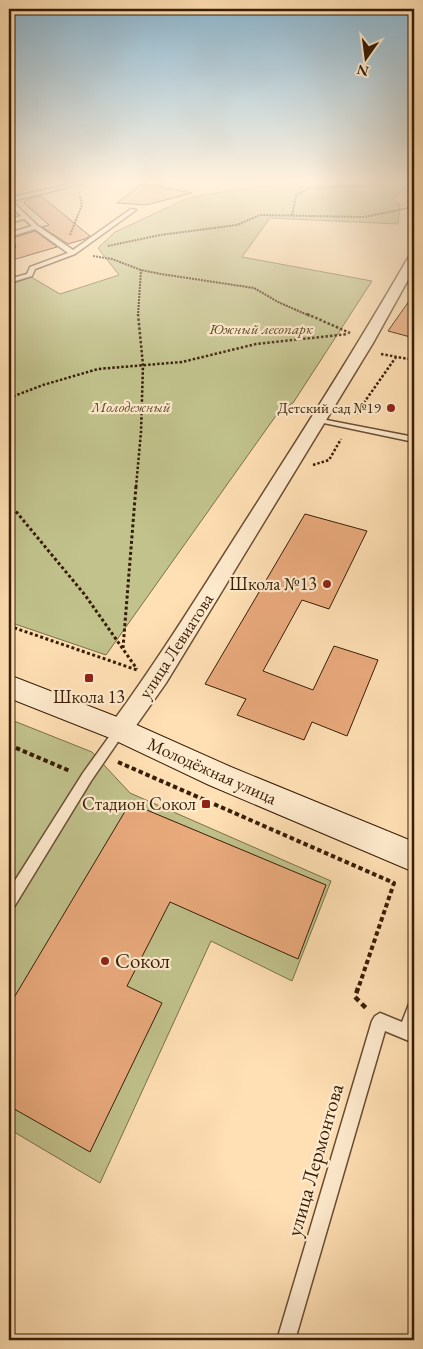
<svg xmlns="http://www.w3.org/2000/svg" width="423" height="1349" font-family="'EB Garamond',serif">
	<rect width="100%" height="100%" fill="#ffe0b4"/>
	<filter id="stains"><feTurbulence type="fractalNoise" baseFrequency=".004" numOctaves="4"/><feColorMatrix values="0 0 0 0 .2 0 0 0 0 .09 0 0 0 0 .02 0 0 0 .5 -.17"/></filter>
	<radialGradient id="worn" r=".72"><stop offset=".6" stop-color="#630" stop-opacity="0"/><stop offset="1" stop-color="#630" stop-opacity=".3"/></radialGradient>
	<path fill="#c1c28c" stroke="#7c7049" d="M298,181h116v7l-6,-4 -15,15 7,6 -2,19 -128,-6 -28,39 130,24 -79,122 -13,7 -174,245 -97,-33v-337l22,-8 29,17 59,-19 -21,-27 17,-16 73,-34 57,-10 46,-4z
		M9,719l83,33 38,41 201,88 -39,100 -81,-40 -111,242 -91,-54z"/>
	<path fill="#ebab7d" stroke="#371d06" d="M143,183l49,10 -46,12 -29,-2z
		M41,196l49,40 -5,3 -17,5 -26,-17 7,-2 -25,-22 3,-4z
		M35,231l22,16 -48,14v-10l7,-4 -1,-3 -6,-5z
		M414,294v44l-26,-7z
		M305,514l62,17 -38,78 -27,-9 -39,71 50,19 21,-44 44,14 -31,76 -35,-14 -8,18 -67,-25 9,-16 -41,-15z
		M130,803l196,82 -28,74 -128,-57 -43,84 35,17 -72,149 -81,-46v-100z"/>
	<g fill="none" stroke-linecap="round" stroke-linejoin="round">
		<defs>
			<path id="lane" d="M83,181h9l-80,20 26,25 35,24 58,-41 5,1 -61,44 -40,15 -3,7 -23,7v-4l18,-5 3,-7 38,-14 -33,-24 -26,8v-4l23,-7 -8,-7 -15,4v-4l12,-3 -12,-12v-6z
				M9,241l5,4v2l-5,2z
				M316,418l98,19v5l-95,-20 -4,-2z
				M120,725l4,2 2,3 -2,3 -33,48 -77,126 -5,2v-19l74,-117 33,-46z
				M414,1002v41l-29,-12 -90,309h-18l95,-319 3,-5 5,-3 22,9 7,-18z"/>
			<path id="street" d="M414,254v15l-41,74 -207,340 -38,54 -8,3 -8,-3 -4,-7 4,-7c46,-63 87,-129 129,-195 57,-89 114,-178 167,-270z"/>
			<path id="secondary" d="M9,675l121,47 101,45 183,75v30l-205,-87 -99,-47 -101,-40z"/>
		</defs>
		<use href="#lane" stroke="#694e32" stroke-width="3"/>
		<use href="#street" stroke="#694e32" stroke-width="3"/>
		<use href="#secondary" stroke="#371d06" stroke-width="2"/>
		<path stroke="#371d06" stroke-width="2" stroke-dasharray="2 1" stroke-linecap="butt" d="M292,215l4,-19 13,-8 57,-2 20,-3v-2
			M70,235l12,-30 -2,-9
			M108,246l52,-11 77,-10 23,-10 104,2 50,-10
			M93,256l19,3 29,11 20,4 93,14 24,14 32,14
			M138,316l3,-46"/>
		<path stroke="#371d06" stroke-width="2.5" stroke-dasharray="2.5 2" stroke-linecap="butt" d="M307,314l43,19
			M381,354l33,6
			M9,398l34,-13 55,-16 84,-7 74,-18 92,-10
			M356,414l40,-57
			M313,465l16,-5 12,-21
			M136,487l5,-55 2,-67 -5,-51"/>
		<path stroke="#371d06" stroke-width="3" stroke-dasharray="3 2.5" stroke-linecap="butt" d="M9,503l76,92 52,74
			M9,626l128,44
			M123,648l13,-162"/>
		<path stroke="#371d06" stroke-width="4" stroke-dasharray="4.5 3" stroke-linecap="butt" d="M9,745l61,26
			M118,762l276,121 -36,106"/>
		<path stroke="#371d06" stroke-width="4.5" stroke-dasharray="5.5 4" stroke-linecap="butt" d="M358,988l-3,9 12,12"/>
		<use href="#lane" fill="#ffebce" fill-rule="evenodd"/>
		<use href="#street" fill="#ffebce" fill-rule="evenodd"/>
		<use href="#secondary" fill="#ffebce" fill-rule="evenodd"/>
	</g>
	<linearGradient id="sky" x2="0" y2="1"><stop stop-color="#8bb7d2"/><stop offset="0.49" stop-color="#fff1dd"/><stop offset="1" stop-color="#fff1dd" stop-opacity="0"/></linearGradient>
	<rect width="423" height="370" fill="url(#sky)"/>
	<g fill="#8f2418" stroke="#ffebce" stroke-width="2">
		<circle cx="391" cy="408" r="5"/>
		<circle cx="327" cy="584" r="5"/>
		<rect x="84" y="673" width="10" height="10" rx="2.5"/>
		<rect x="201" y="799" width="10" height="10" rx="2.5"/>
		<circle cx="105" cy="961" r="5"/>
	</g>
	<g text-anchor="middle" stroke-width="4.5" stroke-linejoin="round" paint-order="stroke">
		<g font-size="15" font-style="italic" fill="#604f2e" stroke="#ffebce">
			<text x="261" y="334">Южный лесопарк</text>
			<text x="131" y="412">Молодежный</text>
		</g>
		<g font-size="15" fill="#371d06" stroke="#ffebce" text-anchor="end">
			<text x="381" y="413">Детский сад №19</text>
		</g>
		<g font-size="18" fill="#371d06" stroke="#ffebce" text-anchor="end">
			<text x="317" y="590">Школа №13</text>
			<text x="89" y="703" text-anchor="middle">Школа 13</text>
			<text x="196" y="810">Стадион Сокол</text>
		</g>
		<g font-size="18" fill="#371d06" stroke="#ffebce">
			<text transform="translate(176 646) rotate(-57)" y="6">улица Левиатова</text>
			<text transform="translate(212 771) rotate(24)" y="6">Молодёжная улица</text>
		</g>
		<g font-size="21" fill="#371d06" stroke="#ffebce" text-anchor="start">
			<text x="115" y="968">Сокол</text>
		</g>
		<g font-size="21" fill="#371d06" stroke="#ffebce">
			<text transform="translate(315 1160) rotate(-74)" y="7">улица Лермонтова</text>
		</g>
	</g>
	<rect width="423" height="1349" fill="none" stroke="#ffe0b4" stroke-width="30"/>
	<rect x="10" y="10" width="403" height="1329" fill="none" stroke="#371d06" stroke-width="2.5"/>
	<rect x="15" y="15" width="393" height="1319" fill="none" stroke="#371d06"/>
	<g transform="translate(366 58) rotate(194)" stroke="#ffebce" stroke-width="4" paint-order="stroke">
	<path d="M0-4L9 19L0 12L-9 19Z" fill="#371d06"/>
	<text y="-8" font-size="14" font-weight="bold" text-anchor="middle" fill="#371d06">N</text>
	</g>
	<rect width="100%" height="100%" filter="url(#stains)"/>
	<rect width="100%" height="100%" fill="url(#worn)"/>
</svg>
